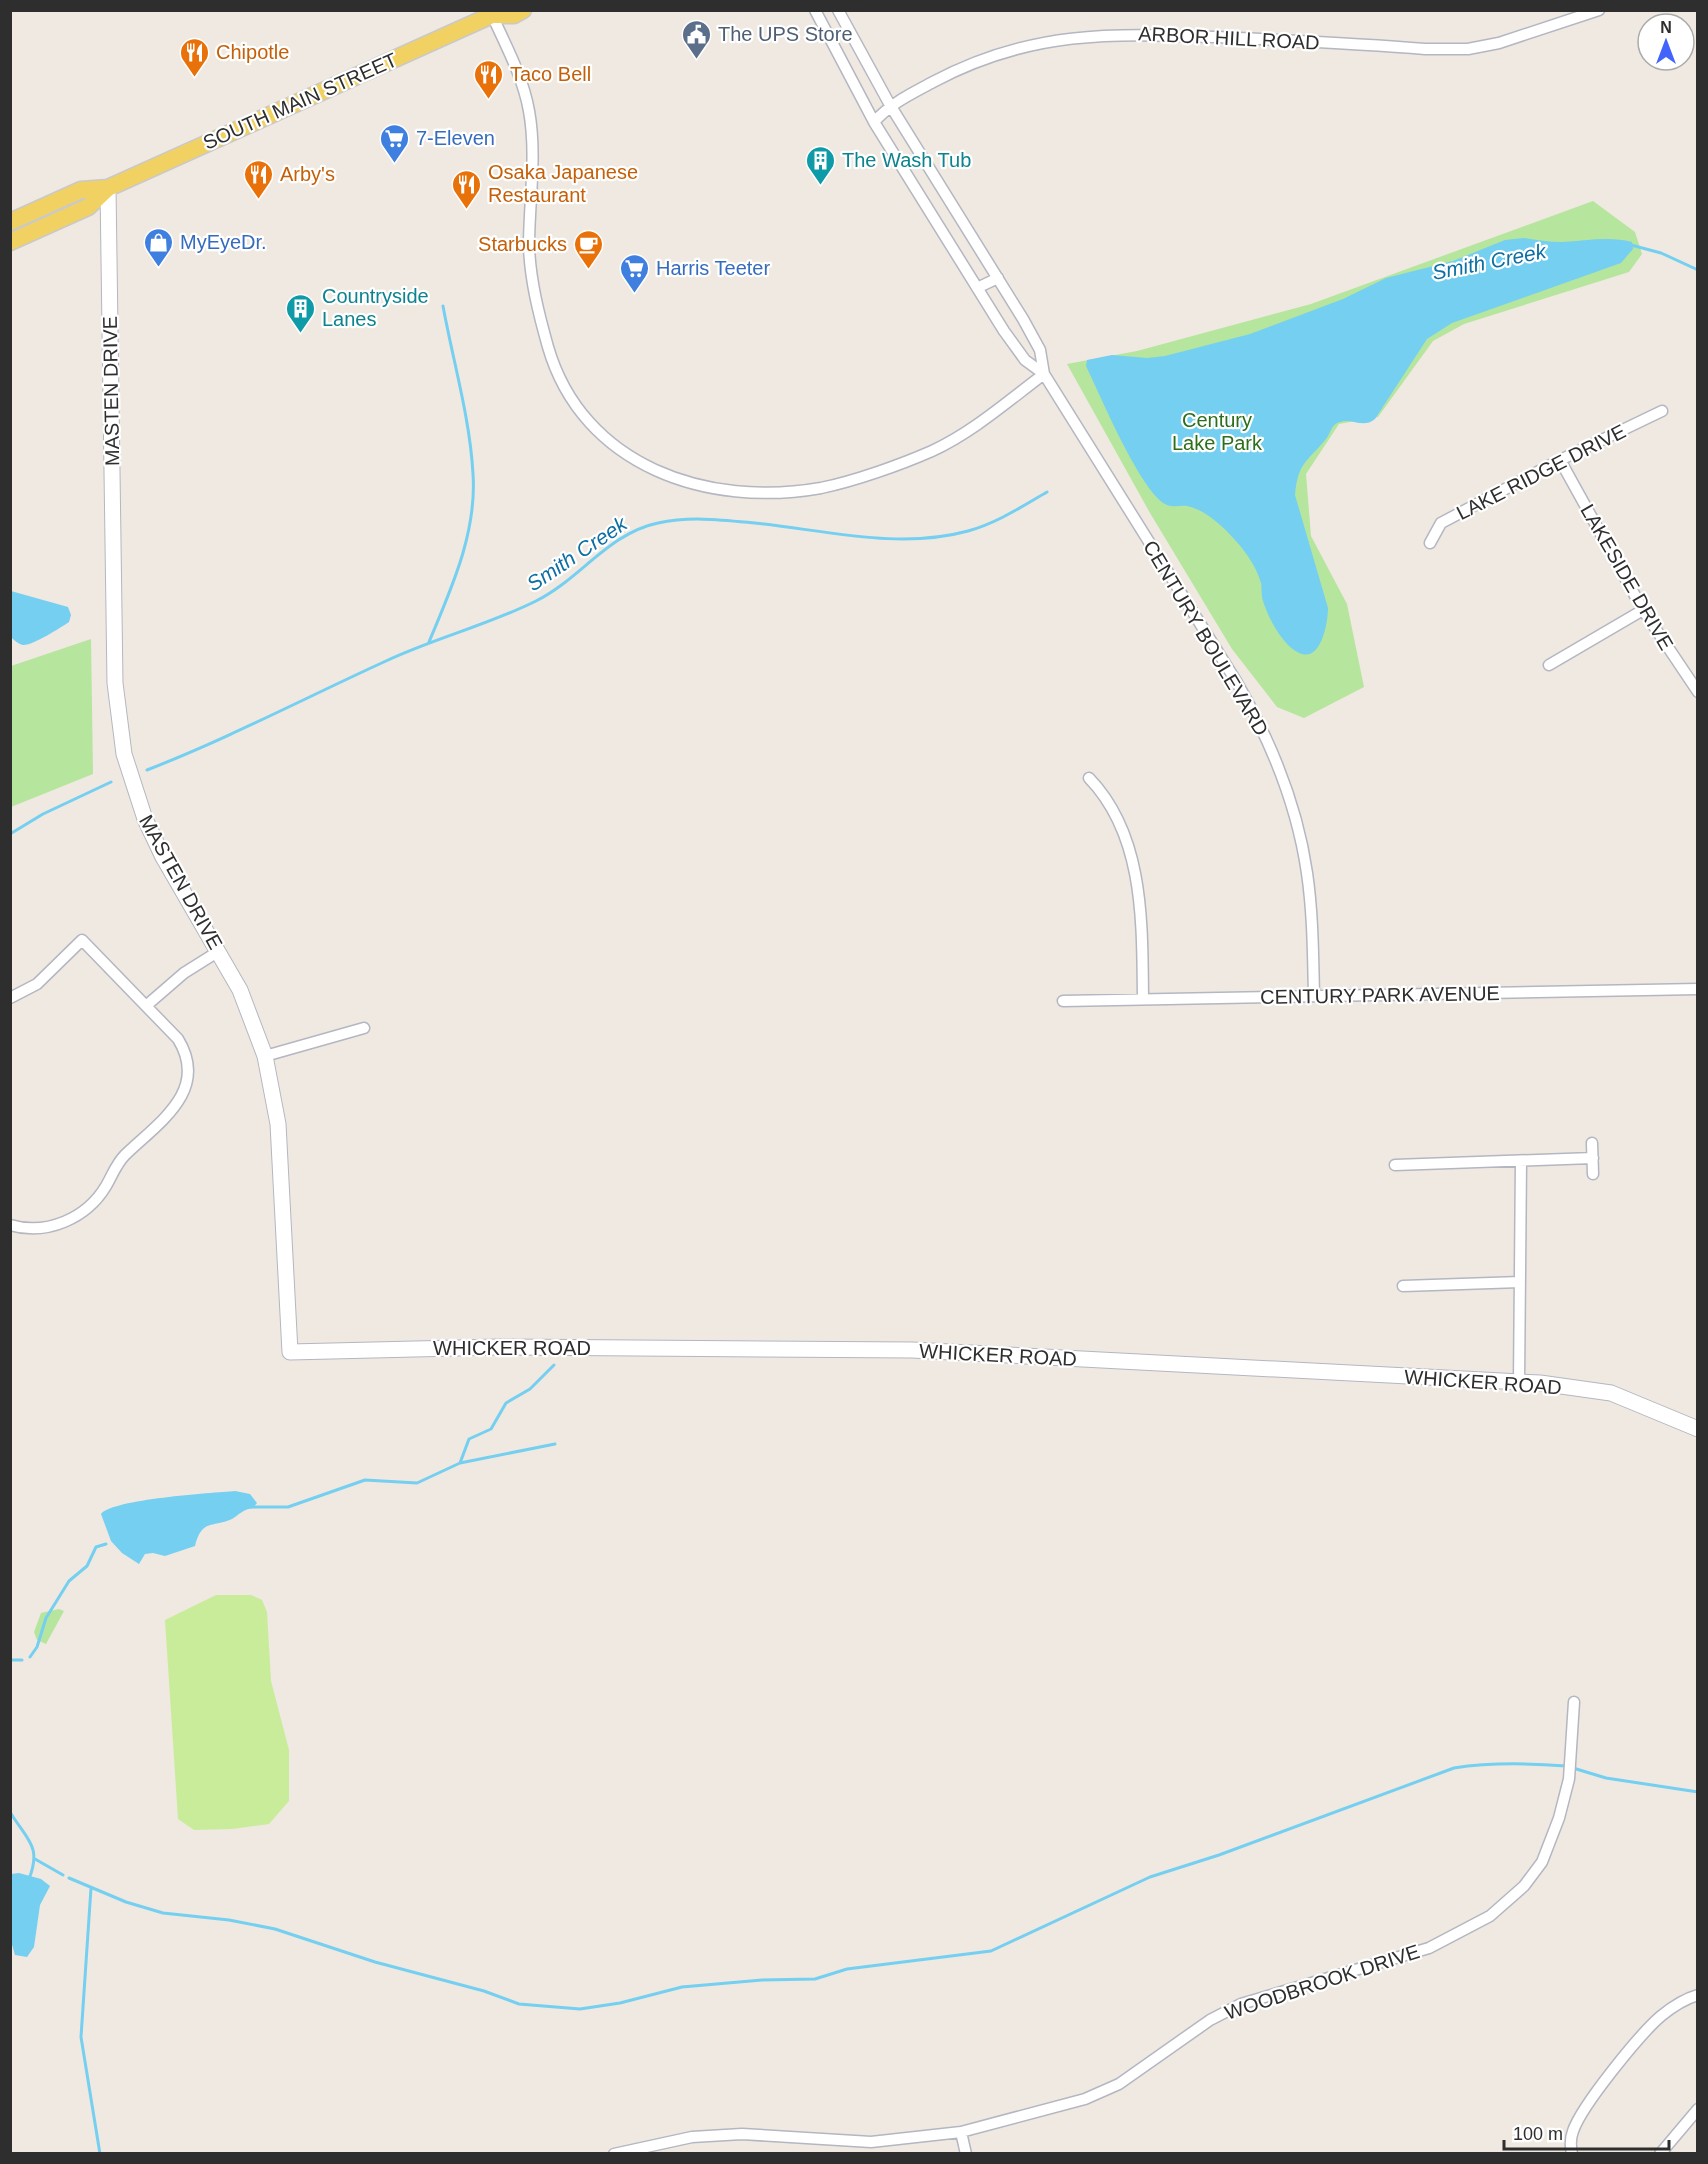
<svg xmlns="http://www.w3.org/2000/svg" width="1708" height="2164" font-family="Arial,sans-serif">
	<rect width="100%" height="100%" fill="#efe9e1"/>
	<path fill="#b6e59e" d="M1593,201l42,31 7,22 -13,18 -165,52 -31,17 -55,76 -39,7 -33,50 5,62 36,68 17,83 -60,31 -27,-11 -45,-58 -82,-136 -83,-149 70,-13 174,-47z
		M91,639l2,135 -82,33v-141z
		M59,1609l5,2 -18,33 -9,-4 -3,-8 7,-19z"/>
	<path fill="#c9ec9a" d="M216,1595h35l11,5 5,12 4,69 18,69v51l-20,23 -37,5 -38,1 -16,-11 -13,-199z"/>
	<path fill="#75cff0" d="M1524,238c13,2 25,4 38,4 24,-1 46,-6 70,0l1,7 -12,14 -169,60 -25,16 -52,80c-12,10 -22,-1 -35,3 -9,2 -9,11 -14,17 -19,23 -28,23 -31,56l33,113c0,16 -8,61 -34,42 -14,-10 -26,-33 -31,-49 -2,-6 -1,-13 -2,-18 -5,-17 -15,-31 -26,-43 -11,-13 -31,-31 -48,-34 -7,-1 -16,2 -22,-2 -25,-14 -65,-109 -79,-138l1,-6 25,-5 35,3 18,-2 85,-22 93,-35 43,-21 67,-17 52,-21z
		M11,591l57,16 3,8 -2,7c-9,6 -37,24 -46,23 -5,-1 -9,-5 -12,-8z
		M235,1491l15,3 7,9 -4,5c-11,2 -13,6 -21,11 -19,9 -30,-1 -37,27l-30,10 -12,-3 -8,1 -6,10 -17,-11 -11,-12 -10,-27c12,-15 110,-21 134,-23z
		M19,1873l22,6 9,7 -10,19 -6,42 -7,10 -12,-2 -4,-14v-67z"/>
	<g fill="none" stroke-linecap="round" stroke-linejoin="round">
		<path stroke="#75cff0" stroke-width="3" d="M1631,245l30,8 37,17
			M429,642c22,-53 48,-109 44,-168 -3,-56 -20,-113 -30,-168
			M147,770c82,-32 160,-73 239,-109 49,-23 102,-36 150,-60 43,-21 73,-68 122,-78 32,-7 65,-3 97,0 69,7 144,27 213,8 29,-8 53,-24 79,-39
			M10,834l33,-20 68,-32
			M460,1463l95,-19
			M250,1507h38l77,-27 52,3 43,-20 9,-24 22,-10 15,-26 24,-14 24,-24
			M30,1657l7,-10 9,-29 23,-37 18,-15 9,-19 10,-3
			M10,1660h12
			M1573,1768l33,10 92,14
			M10,1812c17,28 32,34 19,67
			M35,1859l28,16
			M69,1878l57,24 37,11 66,7 46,9 100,33 109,29 35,13 61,5 40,-6 62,-16 80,-7 53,-1 32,-10 144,-18 159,-74 69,-22 235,-87c38,-6 74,-5 112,-2
			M91,1888l-10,149 19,117"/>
		<defs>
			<path id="street" d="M815,10l59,112 130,209 21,29 19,14 192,307c35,60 61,123 71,192 6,41 6,82 7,123
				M838,10l52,95 133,214 17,31 4,24
				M492,15c14,31 31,62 37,96 8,44 0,91 0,135 1,34 10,69 19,101 35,120 160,161 273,141 34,-7 79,-23 111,-37 41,-19 76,-50 112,-77
				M874,122c17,-19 37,-28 59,-40 105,-56 192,-48 306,-44 62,3 124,6 186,11h43l31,-6 100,-33
				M977,288l21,-10
				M1560,460l83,150 55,82
				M1430,543l11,-20 119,-63 102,-49
				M1549,665l94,-55
				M1089,778c56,58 53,146 54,221
				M10,998l27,-14 45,-44 96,99c32,52 -20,84 -53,116 -9,9 -13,21 -19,31 -19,32 -59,50 -96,39
				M1063,1001l635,-12
				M147,1005l37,-32 35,-22
				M265,1056l99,-28
				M1592,1143l1,31
				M1395,1165l198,-7
				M1403,1286l117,-4
				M1519,1382l2,-221
				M961,2132l5,22
				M614,2154l78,-17 50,-3 129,8 90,-10 124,-33 34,-15 91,-64 31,-16 188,-56 61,-32 34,-30 18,-24 17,-44 10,-39 5,-77
				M1572,2154c-2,-9 -2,-15 1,-23 9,-26 67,-97 88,-115 11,-9 23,-17 37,-21
				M1660,2154l38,-45"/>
			<path id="secondary" d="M108,188l7,495 9,71 21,65 18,38 77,133 25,66 13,68 12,228 208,-5 414,3 628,33 71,10 87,36"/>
			<path id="primary" d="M492,15h22l9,-5
				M10,222l71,-32 27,-2 384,-173 4,-5
				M10,242l78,-35 20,-19"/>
		</defs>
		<use href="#street" stroke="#b4b7c1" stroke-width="13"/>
		<use href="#secondary" stroke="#b4b7c1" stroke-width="17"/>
		<use href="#primary" stroke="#c9c9c9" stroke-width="19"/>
		<use href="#street" stroke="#fff" stroke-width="10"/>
		<use href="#secondary" stroke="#fff" stroke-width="15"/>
		<use href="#primary" stroke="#f2d163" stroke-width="16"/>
	</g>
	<defs>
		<symbol id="civic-pin" viewBox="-11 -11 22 30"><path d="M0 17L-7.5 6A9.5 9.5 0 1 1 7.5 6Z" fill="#5c6f8a" stroke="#fff"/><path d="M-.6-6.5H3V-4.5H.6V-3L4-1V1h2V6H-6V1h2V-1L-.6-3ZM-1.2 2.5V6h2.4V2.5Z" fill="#fff"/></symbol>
		<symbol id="restaurant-pin" viewBox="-11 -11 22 30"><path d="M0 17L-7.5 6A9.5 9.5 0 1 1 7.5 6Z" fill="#e8710a" stroke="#fff"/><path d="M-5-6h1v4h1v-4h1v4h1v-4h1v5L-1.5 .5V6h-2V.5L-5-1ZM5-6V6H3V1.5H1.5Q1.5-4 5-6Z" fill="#fff"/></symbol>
		<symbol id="supermarket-pin" viewBox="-11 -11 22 30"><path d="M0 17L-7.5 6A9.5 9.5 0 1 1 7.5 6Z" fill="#3f7fe0" stroke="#fff"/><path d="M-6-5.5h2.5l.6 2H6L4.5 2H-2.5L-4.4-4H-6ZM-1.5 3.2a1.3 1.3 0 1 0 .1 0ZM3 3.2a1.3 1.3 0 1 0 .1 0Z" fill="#fff"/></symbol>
		<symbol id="building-pin" viewBox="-11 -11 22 30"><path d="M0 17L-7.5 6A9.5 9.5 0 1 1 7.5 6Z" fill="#0f9aa8" stroke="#fff"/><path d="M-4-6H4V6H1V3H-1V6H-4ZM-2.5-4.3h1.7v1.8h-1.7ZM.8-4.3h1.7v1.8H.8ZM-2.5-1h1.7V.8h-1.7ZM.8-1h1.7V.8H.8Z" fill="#fff"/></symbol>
		<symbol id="shop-pin" viewBox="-11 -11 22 30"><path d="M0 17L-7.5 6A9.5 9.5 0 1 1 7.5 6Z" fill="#3f7fe0" stroke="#fff"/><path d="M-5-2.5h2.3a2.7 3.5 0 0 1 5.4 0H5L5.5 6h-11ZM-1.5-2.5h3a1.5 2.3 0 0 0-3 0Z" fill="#fff"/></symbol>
		<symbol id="cafe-pin" viewBox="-11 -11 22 30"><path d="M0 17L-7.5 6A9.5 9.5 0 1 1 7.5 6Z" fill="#e8710a" stroke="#fff"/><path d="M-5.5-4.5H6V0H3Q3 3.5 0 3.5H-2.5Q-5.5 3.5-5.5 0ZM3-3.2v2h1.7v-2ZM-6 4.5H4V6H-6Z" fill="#fff"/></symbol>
	</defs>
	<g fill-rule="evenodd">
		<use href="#civic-pin" x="680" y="18" width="33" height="45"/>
		<use href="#restaurant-pin" x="178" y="36" width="33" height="45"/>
		<use href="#restaurant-pin" x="472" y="58" width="33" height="45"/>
		<use href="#supermarket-pin" x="378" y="122" width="33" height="45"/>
		<use href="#building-pin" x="804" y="144" width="33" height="45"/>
		<use href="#restaurant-pin" x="242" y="158" width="33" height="45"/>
		<use href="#restaurant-pin" x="450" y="168" width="33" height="45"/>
		<use href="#shop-pin" x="142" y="226" width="33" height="45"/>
		<use href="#cafe-pin" x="572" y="228" width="33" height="45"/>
		<use href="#supermarket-pin" x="618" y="252" width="33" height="45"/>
		<use href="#building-pin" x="284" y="292" width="33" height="45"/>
	</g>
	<g text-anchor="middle" stroke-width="4.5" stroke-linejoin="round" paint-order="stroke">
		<g font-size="20" fill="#4e5e75" stroke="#fff" text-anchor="start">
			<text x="718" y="41">The UPS Store</text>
		</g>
		<g font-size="20" fill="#2e2e2e" stroke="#fff">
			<text transform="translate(1229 38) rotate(3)" y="7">ARBOR HILL ROAD</text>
			<text transform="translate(300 101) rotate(-24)" y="7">SOUTH MAIN STREET</text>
			<text transform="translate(111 391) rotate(-91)" y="7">MASTEN DRIVE</text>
			<text transform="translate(1541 472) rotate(-27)" y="7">LAKE RIDGE DRIVE</text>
			<text transform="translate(1627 577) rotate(60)" y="7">LAKESIDE DRIVE</text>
			<text transform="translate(1206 638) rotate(59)" y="7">CENTURY BOULEVARD</text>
			<text transform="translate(181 882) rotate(61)" y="7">MASTEN DRIVE</text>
			<text transform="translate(1380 995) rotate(-1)" y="7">CENTURY PARK AVENUE</text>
			<text x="512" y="1355">WHICKER ROAD</text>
			<text transform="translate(998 1355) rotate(3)" y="7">WHICKER ROAD</text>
			<text transform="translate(1483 1382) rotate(4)" y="7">WHICKER ROAD</text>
			<text transform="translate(1322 1982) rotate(-18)" y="7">WOODBROOK DRIVE</text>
		</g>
		<g font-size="20" fill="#c56008" stroke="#fff" text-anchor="start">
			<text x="216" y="59">Chipotle</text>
			<text x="510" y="81">Taco Bell</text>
			<text x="488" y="179">Osaka Japanese<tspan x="488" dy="23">Restaurant</tspan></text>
			<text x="280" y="181">Arby's</text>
			<text x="567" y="251" text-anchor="end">Starbucks</text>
		</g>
		<g font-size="20" fill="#366cbe" stroke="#fff" text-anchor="start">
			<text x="416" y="145">7-Eleven</text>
			<text x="180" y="249">MyEyeDr.</text>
			<text x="656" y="275">Harris Teeter</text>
		</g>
		<g font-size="20" fill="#0d838f" stroke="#fff" text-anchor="start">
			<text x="842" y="167">The Wash Tub</text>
			<text x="322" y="303">Countryside<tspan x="322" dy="23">Lanes</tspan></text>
		</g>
		<g font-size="20" fill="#2c6e1b" stroke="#fff">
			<text x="1217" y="427">Century<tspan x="1217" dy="23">Lake Park</tspan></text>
		</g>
		<g font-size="21" font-style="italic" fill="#0d6fa3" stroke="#fff">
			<text transform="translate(1489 262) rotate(-11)" y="7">Smith Creek</text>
			<text transform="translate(577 554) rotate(-34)" y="7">Smith Creek</text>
		</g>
	</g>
	<rect width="1708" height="2164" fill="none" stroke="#2e2e2e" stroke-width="24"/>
	<g transform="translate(1666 42)"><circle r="28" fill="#ffffff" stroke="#ababab" stroke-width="1.5"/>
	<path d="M0-4.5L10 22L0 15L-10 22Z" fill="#4264fb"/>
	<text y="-9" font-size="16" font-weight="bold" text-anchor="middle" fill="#2e2e2e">N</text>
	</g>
	<path d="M1504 2140v9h165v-9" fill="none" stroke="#2e2e2e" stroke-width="3"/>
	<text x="1513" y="2140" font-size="18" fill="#2e2e2e" stroke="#ffffff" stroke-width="4.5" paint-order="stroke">100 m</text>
</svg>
